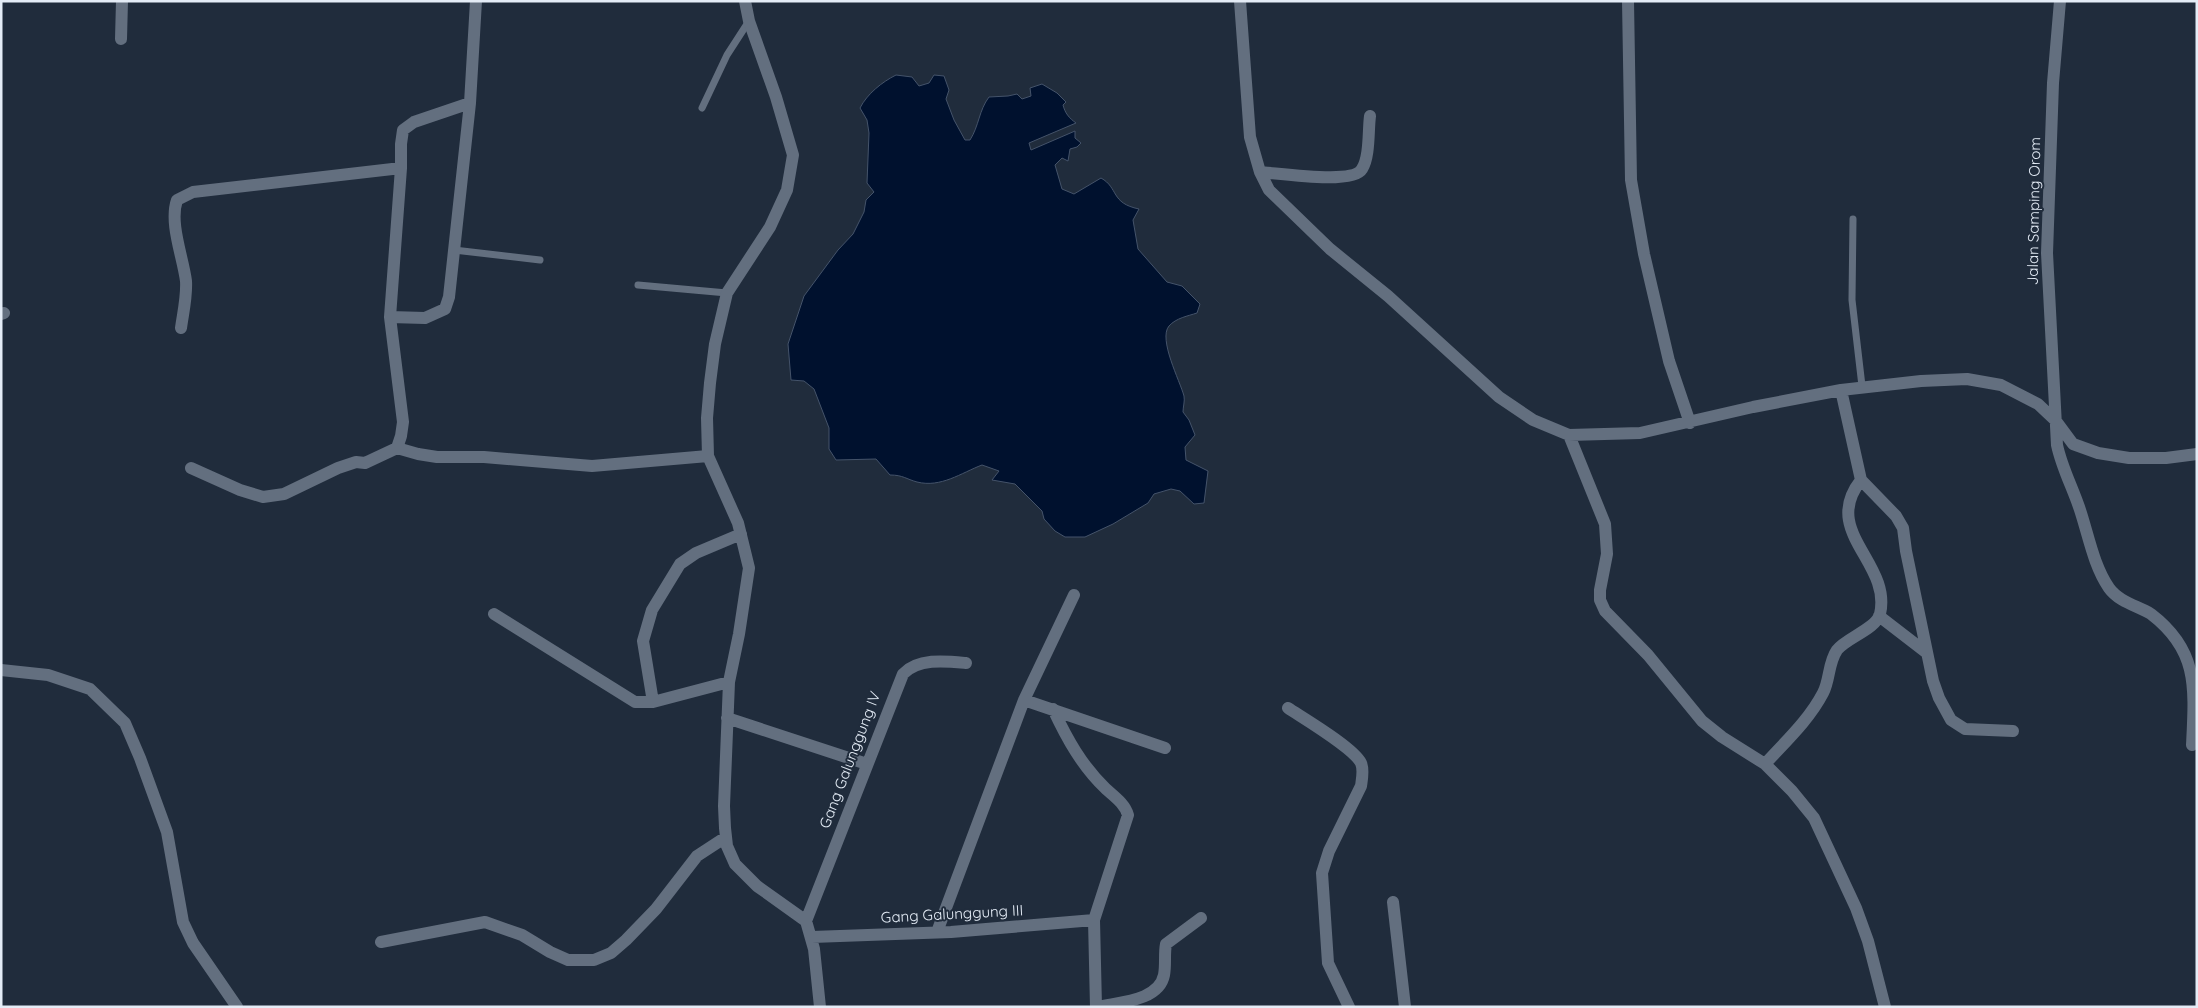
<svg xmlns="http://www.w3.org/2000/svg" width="2198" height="1008" font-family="Quicksand,sans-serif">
	<rect width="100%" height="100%" fill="#202c3c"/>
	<path fill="#00112e" stroke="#44536a" d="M896,75l16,2 7,9 10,-3 5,-8 10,1 5,14 -3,9 8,21 11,20h5c9,-14 9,-30 19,-43l19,-1 9,-2 5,5 9,-3 -1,-8 12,-4 15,9 9,9 -3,3c2,8 6,13 13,18l-47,20 2,7 44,-19v7l6,5 -4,4 -7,2 -2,12 -6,-3 -7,7 7,24 12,5 27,-16c18,10 9,25 38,31l-6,11 5,29 29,33 15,4 18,18 -3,9c-9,3 -21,5 -28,13 -11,13 11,55 15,70 1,5 -1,11 -1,16l6,8 6,15 -10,12 1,13 22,11 -4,32 -10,1 -14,-13 -9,-2 -17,5 -6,9 -35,21 -28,13h-20l-10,-6 -11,-12 -2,-8 -27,-27 -23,-4 7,-9 -17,-6c-21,8 -41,23 -65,17 -11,-3 -14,-7 -27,-7l-14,-16 -40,1 -7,-11v-21l-15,-39 -10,-8 -13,-1 -3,-36 16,-48 34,-46 15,-16 11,-22 2,-12 8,-8 -7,-9 2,-50 -2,-13 -7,-12c7,-14 22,-26 36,-33z"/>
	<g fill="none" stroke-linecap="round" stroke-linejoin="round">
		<path stroke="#636f7f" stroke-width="7" d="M702,108l25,-53 22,-34
			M1853,219l-1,81 10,86
			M454,250l86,10
			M638,285l89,8"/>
		<path stroke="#636f7f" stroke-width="12" d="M745,1l4,20 27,76 17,58 -6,35 -17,37 -43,66 -12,51 -5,39 -3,35 1,38 30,67 11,45 -10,66 -10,48 -5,124 1,22 2,18 8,18 22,22 49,35 8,28 6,58
			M1240,1l10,136 10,35 9,18 61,59 58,47 111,101 34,23 36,15 71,-2 113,-26 88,-17 80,-9 46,-2 34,6 37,19 18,17 17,23 25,9 31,5h37l31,-4
			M1628,1l3,179 13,74 25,107 21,62
			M2060,1l-7,82 -6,170 10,192c5,24 17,45 24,68 8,25 13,53 28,75 10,14 29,18 42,26 47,36 44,72 41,131
			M121,39l1,-38
			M1260,172c18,1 93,13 102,-3 8,-13 6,-38 8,-53
			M1,314l3,-1
			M390,317l35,1 20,-9 4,-12 21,-194
			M181,328c2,-15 6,-31 5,-47 -3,-24 -17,-58 -9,-81l16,-8 208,-24
			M1841,390l20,90 35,36 7,12 3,23 27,130 6,17 12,22 14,9 48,2
			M1569,435l36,89 2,30 -7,36v10l5,11 43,44 54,66 20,16 43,27 27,27 22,27 42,90 12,33 17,66
			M397,448l21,6 19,3h47l108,9 116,-10
			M191,468l49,22 23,7 21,-3 54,-26 18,-6 9,1 32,-15 4,-12 2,-14 -13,-105 11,-149v-24l2,-14 11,-8 56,-19 6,-102
			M494,614l141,88h18l76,-20
			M1879,616l48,37
			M1,670l47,5 42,14 35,34 15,35 27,74 16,90 10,21 44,64
			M1024,700l141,48
			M653,702l-10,-61 9,-31 28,-46 16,-11 45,-19
			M1288,708c15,10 66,40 73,55 3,7 1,16 0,23l-32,65 -7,22 6,90 21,44
			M1053,709c14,30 29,57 53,80 9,8 19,15 22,26l-34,105 2,87
			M727,718l140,46
			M1765,764c20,-22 44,-44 58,-71 7,-13 5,-30 14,-43 9,-12 39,-21 43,-36 12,-52 -60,-82 -19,-134
			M1393,902l12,105
			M806,921l97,-247c15,-16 42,-13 63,-11
			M937,932l87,-232 50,-105
			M812,937l139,-5 143,-12
			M381,942l104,-20 37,13 28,17 18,8h26l17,-7 15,-13 30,-31 41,-53 29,-19
			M1098,1007c21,-5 61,-6 66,-32 2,-10 0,-21 2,-31l35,-26"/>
	</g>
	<g text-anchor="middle" stroke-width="4" stroke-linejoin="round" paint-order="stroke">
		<g font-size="15" fill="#e4ecf6" stroke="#202c3c">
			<text transform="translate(2034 211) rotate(-89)" y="5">Jalan Samping Orom</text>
			<text transform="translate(850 760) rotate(-69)" y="5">Gang Galunggung IV</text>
			<text transform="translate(952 914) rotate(-3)" y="5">Gang Galunggung III</text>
		</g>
	</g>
	<rect width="2198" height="1008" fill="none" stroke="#e4ecf6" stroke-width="5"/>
</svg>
